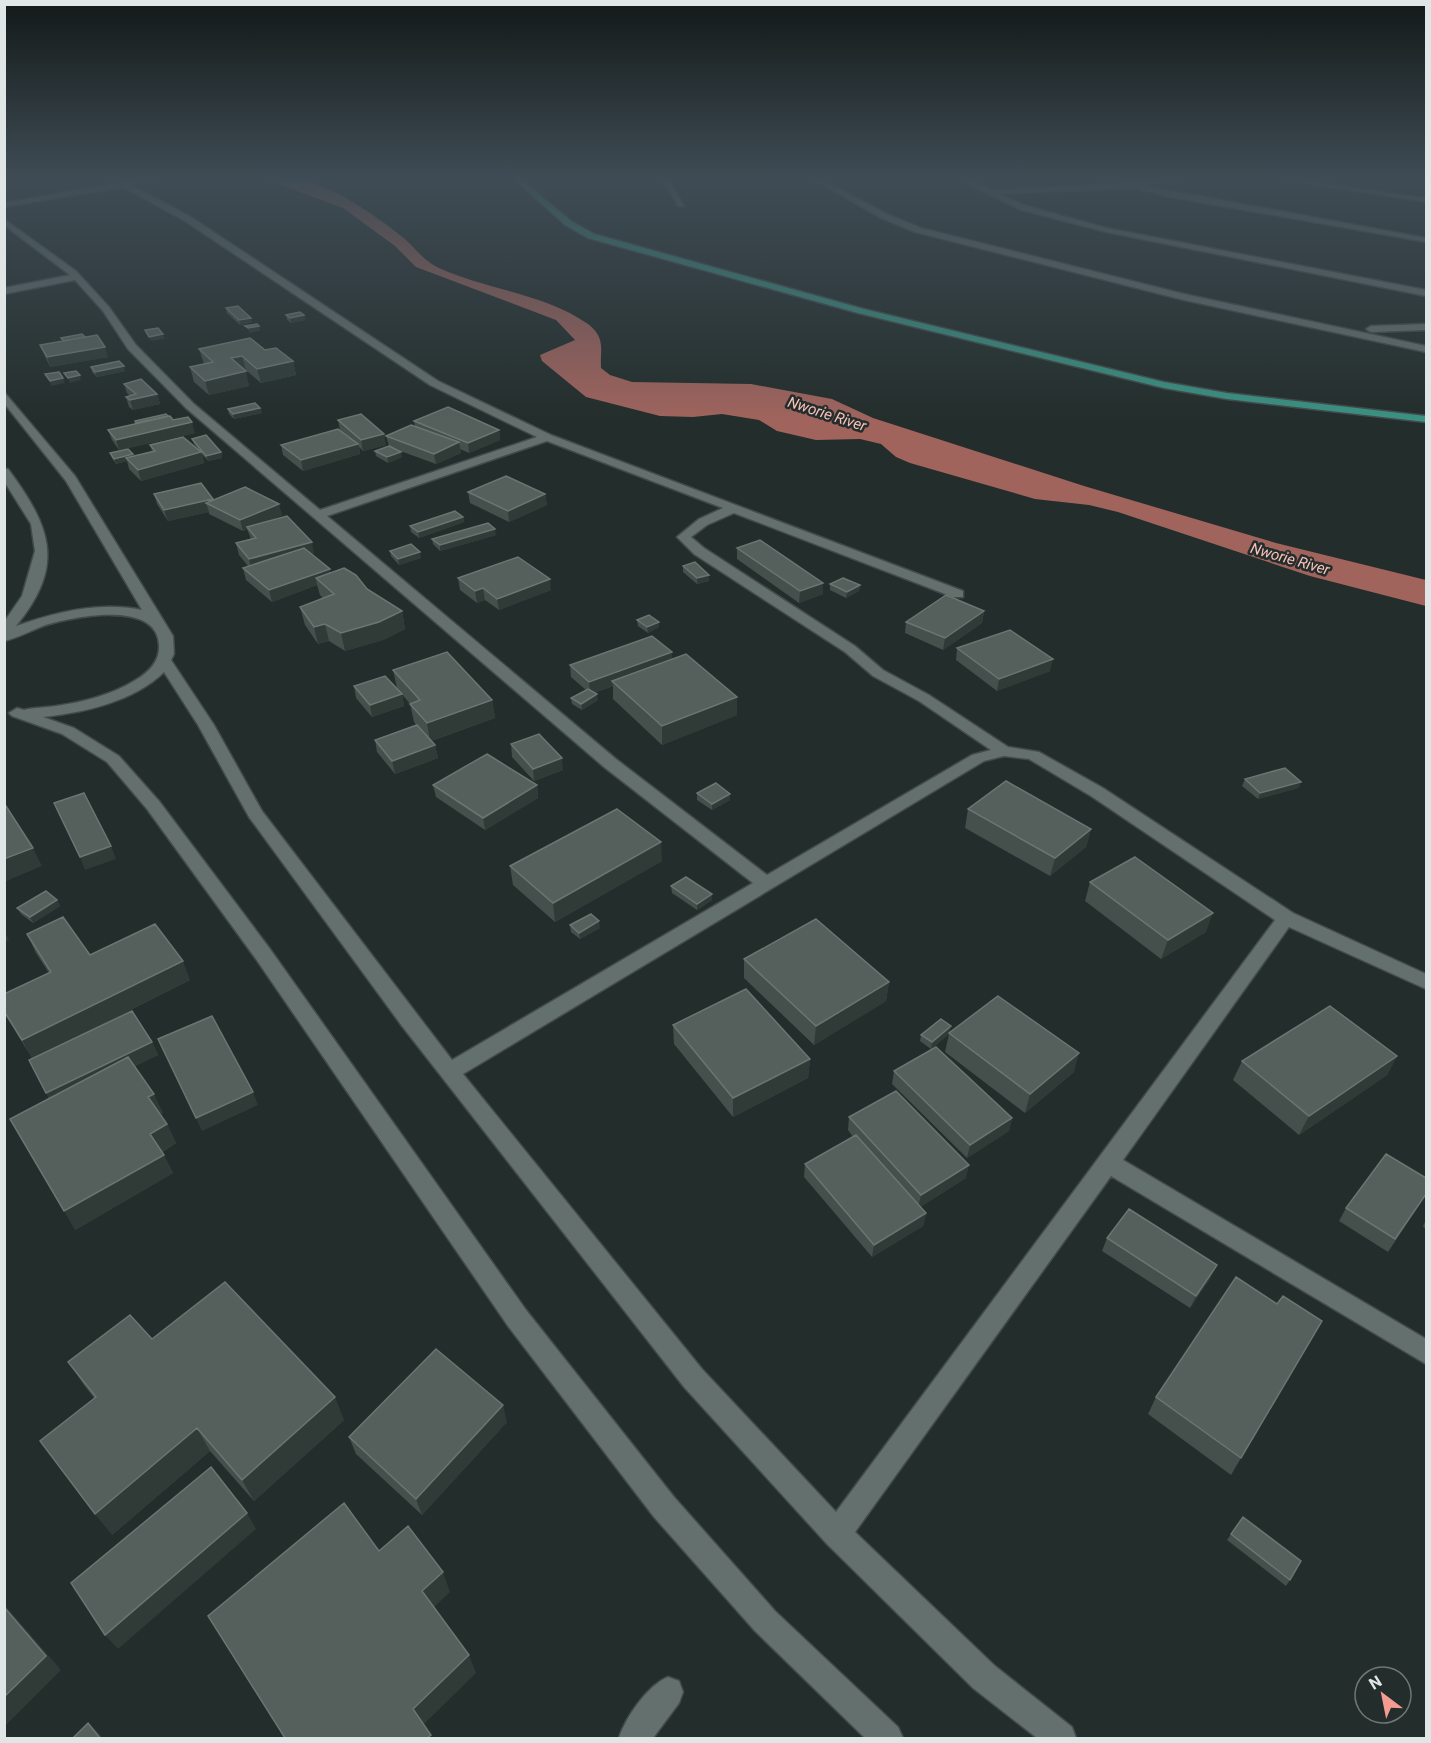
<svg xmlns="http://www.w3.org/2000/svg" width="1431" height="1743" font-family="Roboto,sans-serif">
	<rect width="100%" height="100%" fill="#232d2b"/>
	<path fill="#a1645d" d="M267,180c11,0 25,-3 36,0 37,10 73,36 102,59 12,11 19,22 34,29 48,22 105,25 149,56 18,14 12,25 13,44l9,7 22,7 119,2 81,15 41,19 211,68 192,57 150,37v26l-116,-30 -192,-64 -29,-7 -54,-6 -125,-36 -14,-6 -15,-13 -21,-5 -44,1 -39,-9 -18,-11 -37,-6 -29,3 -33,-1 -74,-19 -44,-36 -2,-6 35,-15 -19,-20 -140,-53 -21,-21 -52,-38z"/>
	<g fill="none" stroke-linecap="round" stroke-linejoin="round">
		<defs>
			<path id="minor" d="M153,180l-22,5 60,32 247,164 113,54 412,156v6h-10l-219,-84 -27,12 -16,12 13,11 151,98 28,24 46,25 79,52 31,5 64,36 190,125 133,61v15l-137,-62 -166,233 303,179v25l-315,-188 -256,356 140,134 77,61 4,11h-39l-64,-50 -146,-144 -143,-157 -282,-361 -153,-209 -51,-92 -34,-53c-29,29 -81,41 -121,45l31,11 45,28 40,45 111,148 256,361 148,187 101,114 123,116 5,11h-38l-110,-107 -101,-114 -146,-191 -252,-367 -109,-150 -40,-47 -45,-28 -50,-18 -3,-3 8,-5 7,2c10,-3 21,-2 32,-4 27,-4 55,-11 78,-25 14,-8 26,-19 25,-36 -2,-46 -88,-28 -116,-19 -13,5 -25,12 -39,15v-19l18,-26 13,-45 -4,-27 -27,-43v-12h4c43,58 58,96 8,157 40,-14 84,-25 126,-16l-76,-129 -62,-78v-11l71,84 98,160 1,18 -3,6 43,65 48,86 190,249 301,-177 -149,-116 -418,-359 -58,-59 -25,-38 -28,-31 -71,14v-6l66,-13 -66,-50v-6l72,52 33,36 27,38 58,59 126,106 217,-73 -107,-52 -245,-164 -62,-34 -119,20v-4l119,-21zM547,441l176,67 -24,11 -22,18 17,17 151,98 28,24 46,25 72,49 -19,5 -205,120 -151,-116 -289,-243zM1004,756l25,3 62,37 184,124 -439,592 -134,-143 -239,-295 521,-313z
				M663,180h6l15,26h-6z
				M814,180h9l64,34 34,14 263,66 242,52v6l-242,-52 -269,-68 -34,-14z
				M959,180h9l23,10 130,-6 -10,-4 23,3 49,-3 -37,6 280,52v4l-256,-45 -36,-9 -135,6 28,12 80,22 319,62v6l-320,-64 -85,-22z
				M1283,180h16l127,18v4z
				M1426,324v6l-55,2 -5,-3 5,-3z
				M668,1677l11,4 4,11 -4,11 -26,35h-34c6,-20 29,-53 49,-61z"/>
			<path id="major" d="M515,180h7l49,41 23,13 270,75 300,73 63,11 199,23v6l-199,-23 -63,-11 -306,-75 -270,-75 -23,-13z"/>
		</defs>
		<use href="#minor" stroke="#434b4a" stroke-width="3"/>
		<use href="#major" stroke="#434b4a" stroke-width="3"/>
		<use href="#minor" fill="#64706d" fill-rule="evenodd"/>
		<use href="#major" fill="#3a9283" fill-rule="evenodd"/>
	</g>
	<path fill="#454f4c" d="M226,308l26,14 -12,3 -13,-12z
		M286,315h18l1,5 -14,3 -4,-3z
		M85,337l23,20 -58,10 -6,-13 -4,-9 22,-4 -1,-3z
		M199,349l66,1 28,11 3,14 -35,8 -15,-13 -1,1 4,15 -40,9 -15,-13 -4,-15 14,-3z
		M91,367l34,4 -28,6 -5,-5z
		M124,384l33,10 3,10 -27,6 -4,-3 -3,-10 4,-1 -3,-3z
		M260,408l2,5 -28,6 -5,-5 -1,-5z
		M168,416l27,17 -76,17 -7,-10 -4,-10 27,-6v-3z
		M338,420l48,25 -23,6 -4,-4 1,7 -57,17 -20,-16 -2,-10 64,-11 -5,-4z
		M414,421l85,9 1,10 -31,13 -9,-4 1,4 -25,11 -44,-16 10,9 -14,6 -12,-7 -1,-5 14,-5 -3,-10 29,-10z
		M192,439l29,13 1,6 -14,3 -6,-7 2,9 -63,18 -12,-12 -2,-8 -11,3 -4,-6 -2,-5 23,1v2l19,-5 -2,-6 49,5 -5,-6z
		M468,492l77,2 2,11 -38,17 -39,-19z
		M154,494l59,5v1l69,15 -14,6 46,32 -3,1 20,19 36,16 35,22 3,18 -22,11 -38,11 -16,-10 -11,3 -13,-19 -5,-18 23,-9 -3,-3 -3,-10 -45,17 -26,-22 -3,-12 5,-2 -9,-11 -3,-12 15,-4 -4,-10 -4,2 -34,-17v-2l-41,9 -11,-17z
		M463,517l1,5 -45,16 -8,-6 -1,-6z
		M496,535l-56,16 -7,-7 -1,-5z
		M737,548l86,35v11l-24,9 -62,-44z
		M390,551l31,7 -22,7 -8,-9z
		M683,566l26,15 -12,3 -14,-12z
		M458,578l93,12 -52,20 -14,-10 -8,3 -17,-13z
		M830,584l30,1 -1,6 -13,7 -16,-8z
		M984,611l-2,12 -39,27 -38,-17 1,-11z
		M637,620l22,7 -11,6 -10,-7z
		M957,648l93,23 -53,20 -41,-31z
		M672,660l65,37v18l-75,30 -49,-46v-13l-19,7 4,7 -16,10 -10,-6 -1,-6 15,-8 -15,-13 -1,-12z
		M393,670l99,30 3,18 -64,23 4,4 3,13 -43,16 -18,-22 -2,-12 41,-15 -2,-3 -4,-18 -13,-16z
		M354,686l48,8 2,12 -32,11 -16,-19z
		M511,744l52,26 -29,11 -22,-24z
		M1245,779l56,3 -3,6 -40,11 -16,-13z
		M433,785h104l1,13 -53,32 -49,-33z
		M697,793l33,1v6l-18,10 -15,-10z
		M968,809l123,20 -5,18 -36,29 -85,-48z
		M662,861l-107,61 -42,-37 -3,-19z
		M1090,882l116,50 -45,27 -76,-58z
		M671,886l41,14 -15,10 -25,-17z
		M57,900l3,6 -27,17 -12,-9 -4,-6z
		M570,925l30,3 -20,11 -9,-7z
		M27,934l63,21 100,25 -135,68 97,-6 6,13 -23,11 28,47 -3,1 7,10 9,19 -14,9 11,21 -98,57 -26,-131 -17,-41 -28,-45v-2l45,-38 -13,-20z
		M744,959l145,23 -3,19 -72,44 -70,-67z
		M673,1025l137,34 -2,19 -75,39 -59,-73z
		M950,1032l124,40 -49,41 -80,-61 4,-18 -18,15 -11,-8 1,-6z
		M1397,1056l-10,19 -88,60 -66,-55 9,-19z
		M894,1071l118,47 -3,13 -42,27 -75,-74z
		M849,1117l117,61 -46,29 6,6 -3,13 -51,31 -68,-80 1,-13 48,-27 -5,-7z
		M1426,1195l-38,57 -49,-31 7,-13z
		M1426,1220v10l-3,-4z
		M1107,1238l104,39 -21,31 -88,-57z
		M152,1339l192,81 -90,81 -44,-50 -98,84 -18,-137 -10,-13 -16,-23z
		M1156,1397l85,61 -10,17 -83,-61z
		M507,1422l-85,93 -66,-61 -7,-17z
		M1243,1517l47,63 -4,6 -59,-46z"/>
	<path fill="#303b38" d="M304,315l1,5 -14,3 -1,-5z
		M251,318l1,4 -12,3 -1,-5z
		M259,326l1,5 -11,2 -1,-5z
		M163,334l2,5 -14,2 -2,-4z
		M105,347l3,10 -58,10 -3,-10z
		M242,356l4,14 -11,3 -4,-15z
		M293,361l3,14 -35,8 -4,-14z
		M124,366l1,5 -28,6 -2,-5z
		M246,371l3,15 -40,9 -4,-14z
		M80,375l1,5 -11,3 -2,-5z
		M63,378l2,5 -14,3 -1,-5z
		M157,394l3,10 -27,6 -3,-10z
		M260,408l2,5 -28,6 -1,-5z
		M192,422l3,11 -76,17 -3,-10z
		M499,430l1,10 -31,13 -1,-10z
		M384,434l2,11 -23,6 -2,-11z
		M459,442l2,11 -25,11 -2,-10z
		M358,444l2,10 -57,17 -2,-11z
		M201,452l3,11 -63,18 -3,-11z
		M221,452l1,6 -14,3 -2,-5z
		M401,452l1,5 -14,6 -1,-6z
		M133,454l1,6 -8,-2 1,3 -11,3 -2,-5z
		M545,494l2,11 -38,17 -1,-11z
		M213,499l2,8 -9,-4 3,9 -41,9 -4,-11z
		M279,504l3,11 -33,14 -2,-2v2l-4,2 -3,-11z
		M463,517l1,5 -45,16 -1,-6z
		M495,529l1,6 -56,16v-6z
		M312,542l2,11 -62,18 -3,-12z
		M420,552l1,6 -22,7 -1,-6z
		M330,569l2,11 -16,-2 1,7 -45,17 -3,-12z
		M709,575v6l-12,3v-6z
		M550,579l1,11 -52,20 -2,-11z
		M823,583v11l-24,9 1,-12z
		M860,585l-1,6 -13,7 1,-6z
		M483,588l2,12 -8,3 -2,-12z
		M402,611l3,18 -22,11 -38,11 -4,-18z
		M984,611l-2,12 -39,27 2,-12z
		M659,622v5l-11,6 -1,-6z
		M325,624l4,17 -11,3 -4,-17z
		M672,652v12l-60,17 1,5 -23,8 -1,-12z
		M1053,659l-3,12 -53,20 2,-12z
		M402,694l2,12 -32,11 -2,-12z
		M597,694l1,6 -16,10 -1,-6z
		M737,697v18l-75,30v-19z
		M492,700l3,18 -65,23 -3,-18z
		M435,745l3,13 -43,16 -3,-13z
		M562,758l1,12 -29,11 -1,-12z
		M1301,782l-3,6 -40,11 2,-6z
		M537,785l1,13 -53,32 -2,-12z
		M730,794v6l-18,10v-6z
		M1091,829l-5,18 -36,29 5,-18z
		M661,842l1,19 -107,61 -2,-19z
		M111,846l5,13 -31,11 -5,-13z
		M33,848l9,18 -38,16v-23z
		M712,894v6l-15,10v-6z
		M57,900l3,6 -27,17 -3,-6z
		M1213,913l-7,19 -45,27 7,-19z
		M599,921l1,7 -20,11 -1,-6z
		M4,934h2l3,6 -5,3z
		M183,961l7,19 -158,79 -10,-19z
		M889,982l-3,19 -72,44 2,-19z
		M951,1026l-1,7 -19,16 1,-7z
		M152,1042l6,13 -104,51 -8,-13z
		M1079,1053l-5,19 -49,41 5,-19z
		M1397,1056l-10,19 -88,60 10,-19z
		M810,1059l-2,19 -75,39v-19z
		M253,1092l5,13 -56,26 -6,-13z
		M154,1094l9,19 -6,3 -9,-19z
		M1012,1118l-3,13 -42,27 3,-13z
		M167,1124l9,19 -17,10 -9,-19z
		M164,1155l9,18 -98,57 -11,-19z
		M969,1165l-3,13 -48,30 3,-13z
		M926,1213l-3,13 -51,31 2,-12z
		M1217,1265l-6,12 -21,31 6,-12z
		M335,1397l9,23 -90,81 -12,-21z
		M503,1405l4,17 -85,93 -6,-16z
		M197,1428l13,23 -98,84 -17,-21z
		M247,1513l9,16 -138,120 -13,-14z
		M443,1572l7,20 -20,19 -8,-20z
		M4,1604l57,66 -57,57z
		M469,1655l7,18 -54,53 -9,-17z
		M88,1723l10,9 5,6h-3z"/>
	<path fill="#55605d" stroke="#6b7572" stroke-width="1.5" d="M238,306l13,12 -12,2 -13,-12z
		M300,312l4,3 -14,3 -4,-3z
		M257,324l2,2 -11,2 -3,-2z
		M158,328l5,6 -14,3 -4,-7z
		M82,334l3,3 -21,4 -3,-3z
		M97,335l8,12 -58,10 -7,-12z
		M250,338l15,12 11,-2 17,13 -36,8 -15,-13 -11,2 15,13 -41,10 -15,-14 23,-5 -14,-13z
		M119,361l5,5 -29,6 -4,-5z
		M76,371l4,4 -12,3 -4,-5z
		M59,372l4,6 -13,3 -5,-7z
		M141,379l16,15 -27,6 -4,-3 10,-3 -12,-10z
		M255,403l5,5 -27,6 -5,-5z
		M448,407l51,23 -31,13 -54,-22z
		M166,414l2,2 -32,7 -1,-2z
		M361,414l23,20 -23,6 -23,-20z
		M170,416l3,4 15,-3 4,5 -76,18 -8,-10z
		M411,425l48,17 -25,12 -48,-18z
		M338,429l20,15 -57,16 -20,-15z
		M206,435l15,17 -15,4 -14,-17z
		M183,437l18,15 -63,18 -12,-12 29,-7 -5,-6z
		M389,446l12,6 -14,5 -12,-6z
		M128,449l5,5 -19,5 -4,-6z
		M506,476l39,18 -37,17 -40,-19z
		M201,483l12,16 -49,11 -10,-16z
		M245,487l34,17 -39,16 -34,-17z
		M455,511l8,6 -45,15 -8,-6z
		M287,516l25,26 -63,17 -13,-16 20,-5 -9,-11z
		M488,523l7,6 -55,16 -8,-6z
		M760,540l63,43 -23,8 -63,-43z
		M411,544l9,8 -22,7 -8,-8z
		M304,548l26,21 -61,21 -26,-22z
		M518,557l32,22 -53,20 -14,-11 -8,3 -17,-13z
		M695,562l14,13 -12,3 -14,-12z
		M344,568l12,7 11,14 35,22 -23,11 -38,11 -16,-9 -11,3 -14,-20 34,-13 -18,-16z
		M843,578l17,7 -13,7 -17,-8z
		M946,595l38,16 -39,27 -39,-16z
		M649,615l10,7 -12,5 -10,-7z
		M1010,630l43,29 -54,20 -42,-31z
		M652,636l20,16 -83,30 -19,-17z
		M447,652l45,48 -65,23 -17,-19 10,-4 -27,-30z
		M686,654l51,43 -75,29 -50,-45z
		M385,676l17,18 -32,11 -16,-19z
		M588,689l9,5 -16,10 -10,-6z
		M417,725l18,20 -43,16 -17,-21z
		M539,734l23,24 -29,11 -22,-25z
		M487,754l50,31 -54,33 -50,-33z
		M1285,768l16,14 -41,11 -15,-14z
		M1006,781l85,48 -36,29 -87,-49z
		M716,783l14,11 -18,10 -15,-11z
		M84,793l27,53 -31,11 -26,-54z
		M4,803l29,45 -29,11z
		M617,809l44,33 -108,61 -43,-37z
		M1135,857l78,56 -45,27 -78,-58z
		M686,877l26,17 -15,10 -26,-18z
		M46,891l11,9 -27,17 -13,-9z
		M591,914l8,7 -20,12 -9,-8z
		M63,917l27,38 65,-31 28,37 -161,79 -18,-29v-17l47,-22 -24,-38z
		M816,919l73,63 -73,44 -72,-67z
		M746,989l64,70 -77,39 -60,-73z
		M998,996l81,57 -49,41 -81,-61z
		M1330,1006l67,50 -88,60 -67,-55z
		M132,1011l20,31 -106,51 -17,-33z
		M212,1016l41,76 -57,26 -38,-79z
		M941,1019l10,7 -19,16 -11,-7z
		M936,1047l76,71 -42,27 -76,-74z
		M128,1057l26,37 -6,3 19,27 -17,10 14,21 -100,56 -54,-92z
		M896,1091l73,74 -48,30 -72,-78z
		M856,1135l70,78 -52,32 -69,-81z
		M1386,1154l40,24v16l-31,45 -49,-31z
		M1129,1209l88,56 -21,31 -89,-58z
		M1236,1277l41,27 6,-8 39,25 -81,137 -85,-61z
		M225,1282l110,115 -93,83 -45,-52 -102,86 -55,-73 56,-44 -28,-35 62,-47 22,24z
		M436,1349l67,56 -87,94 -67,-62z
		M211,1467l36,46 -142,122 -34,-52z
		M344,1503l35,48 29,-25 35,46 -21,19 47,64 -56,54 18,26 -4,3h-142l-77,-122z
		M1243,1517l58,44 -11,19 -59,-46z
		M4,1607l42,49 -42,41z
		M88,1723l12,15h-27z"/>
	<linearGradient id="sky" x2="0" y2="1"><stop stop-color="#131918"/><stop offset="0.42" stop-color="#3f4c55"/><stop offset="1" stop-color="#3f4c55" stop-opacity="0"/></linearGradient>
	<rect width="1431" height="424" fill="url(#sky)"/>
	<g text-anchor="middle" stroke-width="5" stroke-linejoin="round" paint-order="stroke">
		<g font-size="15" font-style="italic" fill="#fac1ba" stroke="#232d2b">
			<text transform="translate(827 414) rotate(18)" y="5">Nworie River</text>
			<text transform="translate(1290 559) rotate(16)" y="5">Nworie River</text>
		</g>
	</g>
	<rect width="1431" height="1743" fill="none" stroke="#e0e6e5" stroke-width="12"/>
	<g transform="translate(1383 1695) rotate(328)"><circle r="28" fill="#232d2b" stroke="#6f7775" stroke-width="1.5"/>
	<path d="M0-4.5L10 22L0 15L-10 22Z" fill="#f59c92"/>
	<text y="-9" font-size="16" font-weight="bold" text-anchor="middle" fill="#e0e6e5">N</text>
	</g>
</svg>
